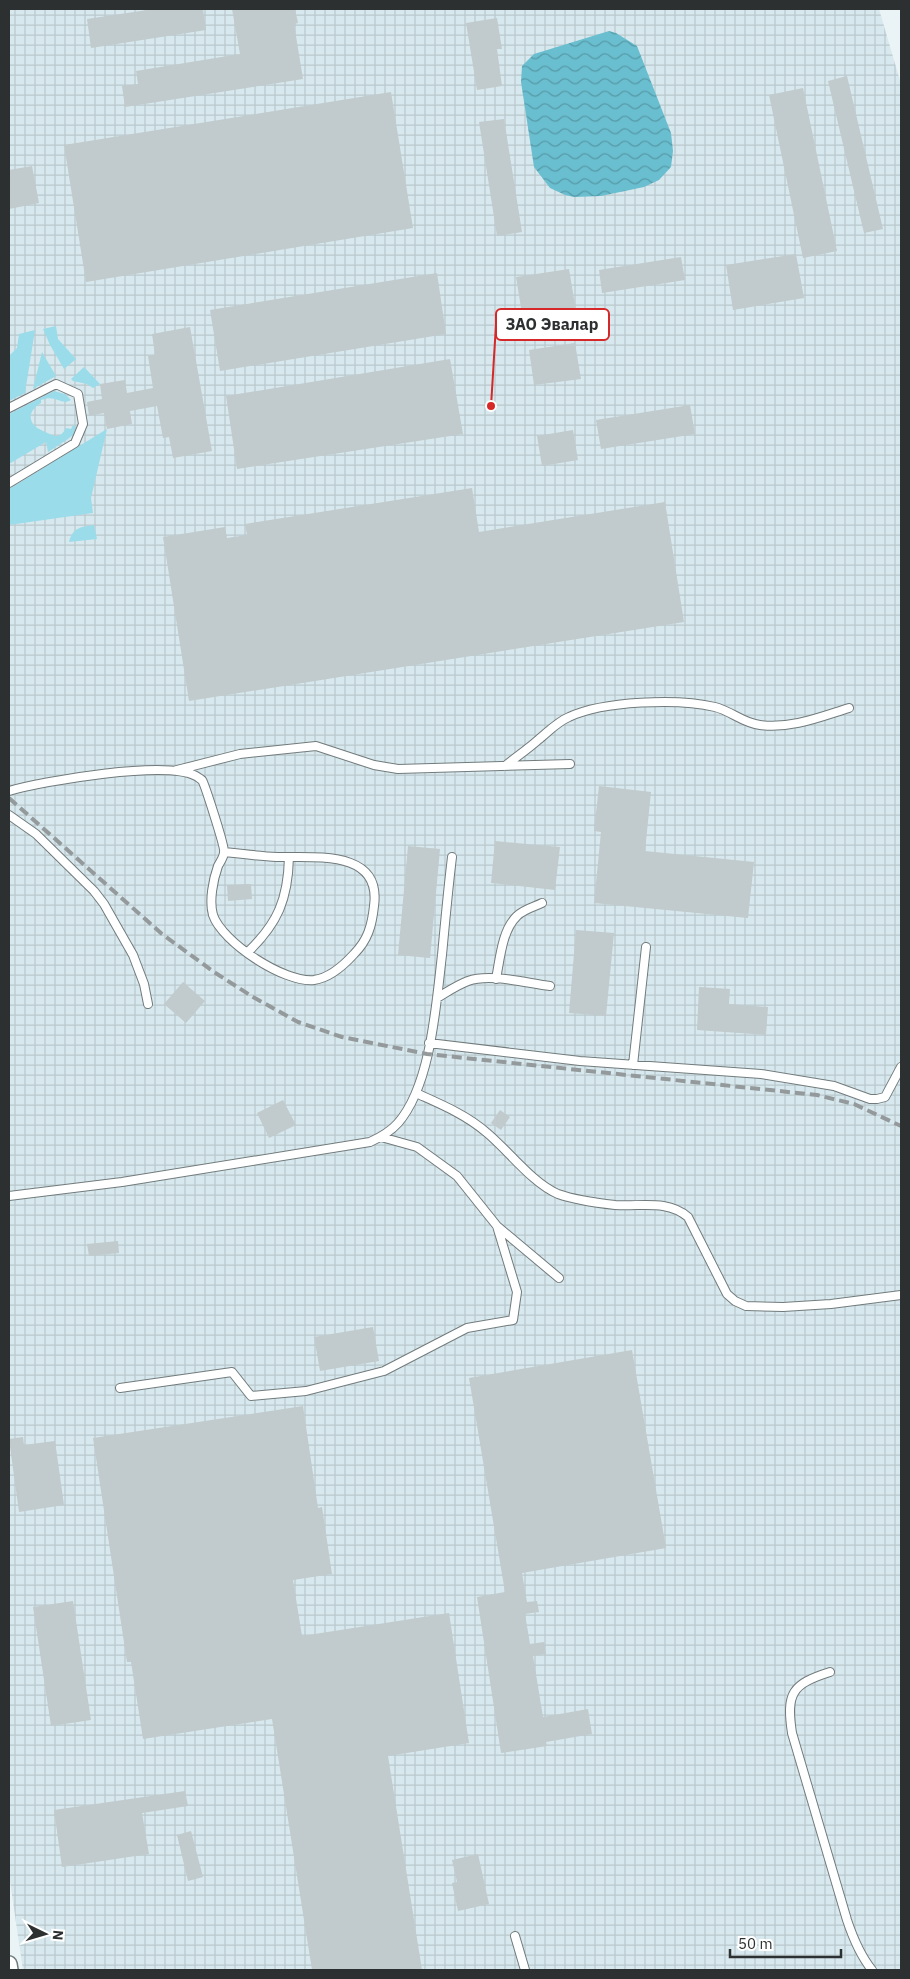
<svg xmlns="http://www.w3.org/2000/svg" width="910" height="1979" font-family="'IBM Plex Sans',sans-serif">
	<defs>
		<pattern id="industrial-grid" width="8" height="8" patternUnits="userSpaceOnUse" patternTransform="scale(1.25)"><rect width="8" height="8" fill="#d7e9ee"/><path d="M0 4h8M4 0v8" fill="none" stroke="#b9c8cd"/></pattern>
		<pattern id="water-waves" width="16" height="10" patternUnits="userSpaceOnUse" patternTransform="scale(1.25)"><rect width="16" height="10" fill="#69becf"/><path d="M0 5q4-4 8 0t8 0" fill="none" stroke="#579ba9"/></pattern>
	</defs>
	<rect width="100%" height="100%" fill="#eaf3f5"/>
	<path fill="url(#industrial-grid)" d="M9,9h870l22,75v1886h-878l-14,-95z"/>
	<path fill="#9bdcea" d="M56,326l2,13 18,20 -12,10 -14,-24 -7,-16z
		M35,330l-10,63 -16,8v-45l8,-8 2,-14z
		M42,352l14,24 -23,13z
		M84,367l16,17 -7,4 -6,-4 -14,-3 -2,-2z
		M54,391l11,3 6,6c-10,6 -15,-6 -30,0v3c-15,9 -13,22 2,28 10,4 16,10 23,-3l5,1 2,-4 3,2 -3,8 -5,4 -20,13 -2,-10 -37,22v3v-53z
		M107,429l-16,69 2,15 -84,12v-36z
		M94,525l3,14 -28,3c4,-15 12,-15 25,-17z"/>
	<path fill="url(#water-waves)" d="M609,31l7,2 21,13 34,87 2,18 -2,16 -12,13 -15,7 -43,9 -27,1 -9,-2 -15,-7 -16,-21 -13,-85 1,-16 12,-12z"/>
	<path fill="#c1cacc" d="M154,9h49l3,21 -115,18 -4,-29z
		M232,9h63l3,14 -4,1 9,55 -178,28 -3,-21 16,-2 -2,-13 104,-17z
		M497,18l5,31h-5l5,37 -25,4 -11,-67z
		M847,76l36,153 -19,4 -36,-152z
		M803,88l34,163 -34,7 -34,-163z
		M391,92l22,136 -327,54 -22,-137z
		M504,119l18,113 -25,4 -18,-114z
		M32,166l7,37 -30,6v-39z
		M796,254l8,44 -71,12 -7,-45z
		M681,257l4,23 -83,13 -3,-23z
		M569,269l7,42 -53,9 -7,-43z
		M437,273l9,61 -226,37 -10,-61z
		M190,327l22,124 -39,7 -4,-21 -6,1 -6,-32 -27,5 2,13 -25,5 -3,-16 -15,3 -2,-14 15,-3 -2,-15 25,-4 2,13 26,-5 -5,-32 7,-1 -3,-21z
		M575,343l6,36 -47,6 -5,-35z
		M450,359l13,75 -226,35 -11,-73z
		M690,405l5,29 -94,15 -5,-29z
		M573,430l5,30 -36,6 -5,-30z
		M472,488l7,44 186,-30 19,120 -495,79 -26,-164 62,-10 2,11 20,-3 -2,-11z
		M599,786l52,6 -6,59 109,11 -6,56 -154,-15 7,-71 -7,-1z
		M495,841l65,6 -5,43 -64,-7z
		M408,846l32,3 -10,109 -32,-3z
		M251,884l1,15 -24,2 -1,-16z
		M576,930l38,3 -8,83 -37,-3z
		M183,982l22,19 -19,22 -22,-19z
		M699,987l31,2 -1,15 39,3 -2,28 -69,-5z
		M283,1100l13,25 -27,13 -12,-25z
		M500,1110l10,7 -9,13 -10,-7z
		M118,1241l1,12 -30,3 -2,-12z
		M373,1327l6,34 -59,10 -6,-34z
		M632,1350l34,198 -144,25 5,29 10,-1 2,11 -14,2 5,30 14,-2 2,12 -13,2 10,61 45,-8 4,25 -46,8 1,4 -46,7 -24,-156 28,-5 -36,-214z
		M303,1406l15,102 4,-1 10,67 -39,6 9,56 147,-23 20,130 -81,13 34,214h-110l-40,-251 -129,20 -12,-77h-4l-34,-224z
		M23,1437l1,8 31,-4 9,64 -45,7 -10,-73z
		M73,1601l18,119 -40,6 -18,-119z
		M185,1791l3,15 -46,7 7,41 -87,13 -8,-57z
		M191,1831l12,46 -15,4 -11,-46z
		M478,1854l11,50 -31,7 -6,-28 5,-1 -5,-22z"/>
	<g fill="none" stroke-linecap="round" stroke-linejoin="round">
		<defs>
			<path id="lane" d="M9,408l47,-24 22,10 5,30 -8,19 -66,40
				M505,766c11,-9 23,-17 33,-26 10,-8 19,-18 31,-23 34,-16 109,-19 146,-10 16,4 28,16 45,18 31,4 60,-8 89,-17
				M177,770l63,-16 76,-8 58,19 24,4 172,-5
				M9,791c34,-10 157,-31 187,-15 2,1 4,3 6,4 3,5 23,67 22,72 0,5 -4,10 -6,14 -5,14 -9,35 -5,49 9,27 71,68 101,65 15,-2 30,-15 40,-26 14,-14 18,-29 20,-48 8,-57 -60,-48 -97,-49 -18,-1 -35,-3 -53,-5
				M9,815l27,19 58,57 10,13 29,51 11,29 4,20
				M248,952c30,-29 40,-53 41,-95
				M496,979c4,-20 6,-49 21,-63 7,-7 17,-9 25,-13
				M437,998c10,-6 20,-13 31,-17 22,-8 58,2 82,5
				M429,1043l151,18 181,13 73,12 36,13h7l8,-2 16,-30
				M633,1065l13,-118
				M416,1093c24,11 49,21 70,39 22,18 46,51 72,62 17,6 39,9 57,11 25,2 52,-6 73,12l39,77 8,7 11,5 37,1 48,-3 70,-9
				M381,1137l36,10 40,29 40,50 62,52
				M9,1196l113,-14 248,-40c11,-5 20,-10 28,-19 33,-38 38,-118 44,-168 3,-32 6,-65 10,-98
				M120,1388l112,-16 19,24 55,-5 78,-20 83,-43 46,-8 4,-28 -20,-66
				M830,1672c-38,12 -44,21 -38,61l55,187c6,18 13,35 25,50
				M515,1936l10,34"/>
			<path id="street" d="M9,1964l1,6"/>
		</defs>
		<use href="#lane" stroke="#727b7c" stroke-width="10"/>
		<use href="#street" stroke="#727b7c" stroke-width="18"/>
		<use href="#lane" stroke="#fff" stroke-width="8"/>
		<use href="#street" stroke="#fff" stroke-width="15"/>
		<path stroke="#949a9c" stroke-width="4" stroke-dasharray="10 5" stroke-linecap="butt" d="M9,798l153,136 52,38 39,25 45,25 44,15 85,17 390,41 37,9 47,22"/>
	</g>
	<path fill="none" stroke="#d62828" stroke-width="2" d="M491 406L496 325"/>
	<circle fill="#d62828" stroke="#fff" stroke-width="2" cx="491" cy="406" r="5"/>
	<rect fill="#fff" stroke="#d62828" stroke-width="2" x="496" y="309" width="113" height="31" rx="5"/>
	<g font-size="16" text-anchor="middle" font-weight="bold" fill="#2d3031">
		<text x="552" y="330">ЗАО Эвалар</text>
	</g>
	<rect width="910" height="1979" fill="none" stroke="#2d3031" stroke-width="20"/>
	<g transform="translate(45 1934) rotate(95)" stroke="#ffffff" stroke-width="4" paint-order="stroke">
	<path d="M0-4L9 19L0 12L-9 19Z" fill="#2d3031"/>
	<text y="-8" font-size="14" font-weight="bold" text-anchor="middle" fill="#2d3031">N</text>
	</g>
	<path d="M730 1949v8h111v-8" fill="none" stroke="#2d3031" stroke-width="2.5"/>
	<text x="738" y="1949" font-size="15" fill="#2d3031" stroke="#ffffff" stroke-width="4" paint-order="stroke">50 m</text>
</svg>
